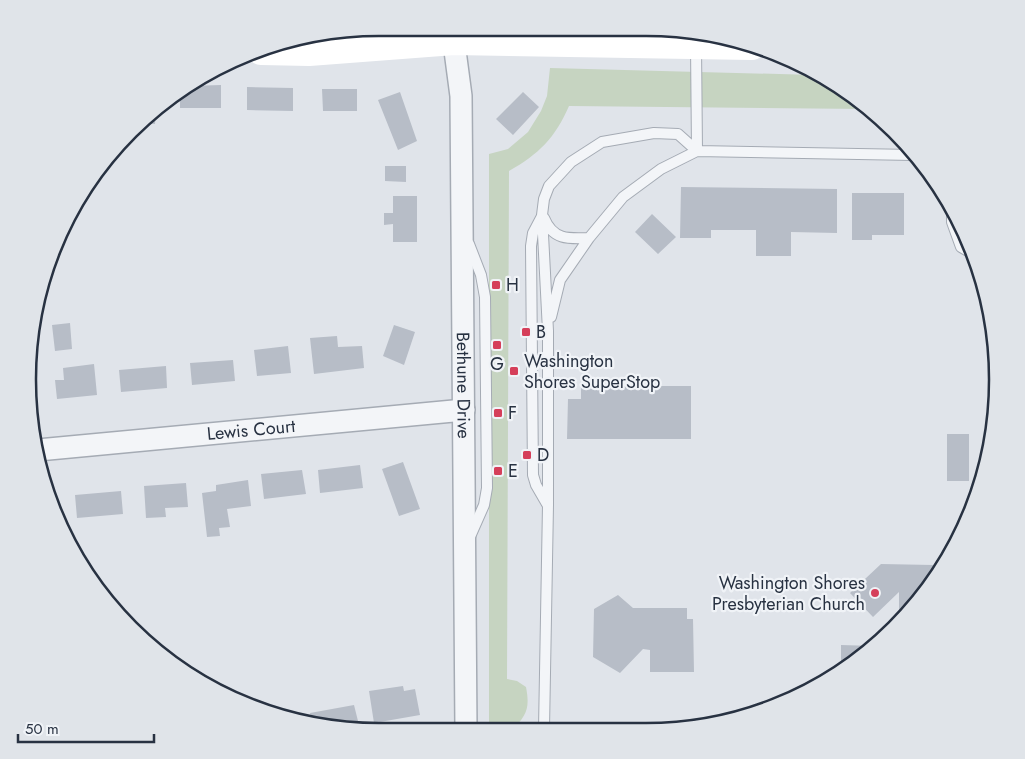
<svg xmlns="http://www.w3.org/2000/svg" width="1025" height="759" font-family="Jost,sans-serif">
	<rect width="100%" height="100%" fill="#e0e4ea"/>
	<path fill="#c6d4c1" d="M550,68l264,7 27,12 24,22 -296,-3c-14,32 -30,48 -60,65l-2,508 10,2 9,6c4,21 1,28 -14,43h-23v-576l19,-5 20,-17 13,-21 6,-15z"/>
	<path fill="#b7bdc7" d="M221,85v23h-41v-16l9,-6z
		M247,87l46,1v23l-46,-1z
		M322,89h35v22h-34z
		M400,92l17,49 -19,9 -20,-50z
		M523,92l16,15 -26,28 -17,-16z
		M156,111l-1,13 -15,-1z
		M385,166h21v16l-21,-1z
		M681,187l156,2v44l-46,-1v24h-35v-26h-45v8h-31z
		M852,193h52v42h-32v5h-20z
		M393,196h24v46h-24v-18l-9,1v-12h9z
		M652,214l24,23 -18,17 -23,-22z
		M70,323l2,26 -17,2 -3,-26z
		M394,325l21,7 -11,33 -21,-9z
		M337,336l1,11 24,-1 2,22 -50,6 -4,-36z
		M288,346l3,27 -34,3 -3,-26z
		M233,360l2,21 -43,4 -2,-22z
		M94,364l3,31 -40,4 -2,-19h9l-1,-12z
		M166,366l1,22 -46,4 -2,-22z
		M581,386h110v53h-124l1,-40h13z
		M987,429h7l-7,27z
		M947,434h22v47h-22z
		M403,462l17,47 -21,7 -17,-47z
		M360,465l3,23 -43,5 -2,-23z
		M302,470l4,24 -42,5 -3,-25z
		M248,480l3,26 -24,3 3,18 -11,1 1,8 -13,1 -5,-44 14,-2v-6z
		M186,483l2,24 -23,1 1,9 -20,1 -2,-32z
		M121,491l2,23 -46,4 -2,-23z
		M57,496l2,21 -11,-20z
		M881,564l52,1v15l-23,32 -11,10v-30l-26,25 -23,-24z
		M618,595l15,13h54v11h6l1,53h-44v-22l-7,-1 -23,24 -27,-16 1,-48z
		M841,645l33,1 -14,13 -19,11z
		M403,686l1,5 11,-2 5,26 -46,8 -5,-32z
		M354,705l5,20 -16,3 -31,-5 -2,-10z"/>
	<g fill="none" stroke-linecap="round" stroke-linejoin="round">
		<defs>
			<path id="lane" d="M696,46l1,105
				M952,210v12l9,25 12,7
				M542,216l-9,17 -2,13 2,229 3,10 11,19
				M544,218c9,22 24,21 45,20
				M469,244l12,31 4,22 2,191 -3,17 -15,34
				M551,317l9,-37 29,-42 34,-41 38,-28 36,-18 216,4
				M544,729l4,-224v-174l-6,-116 2,-16 5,-13 22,-24 31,-20 52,-9 24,1 19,17"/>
			<g id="street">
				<path id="s1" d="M452,28l9,68 5,634"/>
				<path id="s2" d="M38,450l426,-40"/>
			</g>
		</defs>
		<use href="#lane" stroke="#a5abb4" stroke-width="12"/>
		<use href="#street" stroke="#a5abb4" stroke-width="24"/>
		<use href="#lane" stroke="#f3f5f8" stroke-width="10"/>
		<use href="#street" stroke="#f3f5f8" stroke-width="21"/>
		<path stroke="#fff" stroke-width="28" d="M261,51l48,1 145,-11 298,5"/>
	</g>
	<g fill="#d53f5a" stroke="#f0f3f7" stroke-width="2">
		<rect x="491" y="280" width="10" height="10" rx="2.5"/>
		<rect x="521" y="327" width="10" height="10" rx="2.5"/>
		<rect x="492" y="340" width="10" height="10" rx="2.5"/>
		<rect x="509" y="366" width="10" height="10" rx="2.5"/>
		<rect x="493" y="408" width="10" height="10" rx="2.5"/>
		<rect x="522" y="450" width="10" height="10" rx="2.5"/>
		<rect x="493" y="466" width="10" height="10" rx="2.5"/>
		<circle cx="875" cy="593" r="5"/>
	</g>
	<g text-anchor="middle" stroke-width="4.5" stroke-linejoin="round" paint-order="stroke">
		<g font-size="18" fill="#283242" stroke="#f0f3f7" text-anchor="start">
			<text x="506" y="291">H</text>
			<text x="536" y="338">B</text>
			<text x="524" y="367">Washington<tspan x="524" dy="21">Shores SuperStop</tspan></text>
			<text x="497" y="370" text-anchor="middle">G</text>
			<text x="508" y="419">F</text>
			<text x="537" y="461">D</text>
			<text x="508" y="477">E</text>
			<text x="865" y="589" text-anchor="end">Washington Shores<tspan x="865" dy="21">Presbyterian Church</tspan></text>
		</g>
		<g font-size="18" fill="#283242" stroke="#f0f3f7">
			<text dy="6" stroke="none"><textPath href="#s1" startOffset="358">Bethune Drive</textPath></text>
			<text dy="6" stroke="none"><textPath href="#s2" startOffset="214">Lewis Court</textPath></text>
		</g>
	</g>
	<path d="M0 0H1025V759H0ZM379 36H646A343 343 0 0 1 989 379V380A343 343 0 0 1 646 723H379A343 343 0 0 1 36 380V379A343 343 0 0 1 379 36Z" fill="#e0e4e9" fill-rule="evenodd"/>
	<path fill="none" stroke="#283242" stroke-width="2.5" d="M379 36H646A343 343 0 0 1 989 379V380A343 343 0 0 1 646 723H379A343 343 0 0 1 36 380V379A343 343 0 0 1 379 36Z"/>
	<path d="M18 734v8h136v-8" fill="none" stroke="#283242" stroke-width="2.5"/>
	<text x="25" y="734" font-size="15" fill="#283242" stroke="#f0f3f7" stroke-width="4" paint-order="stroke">50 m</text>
</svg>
